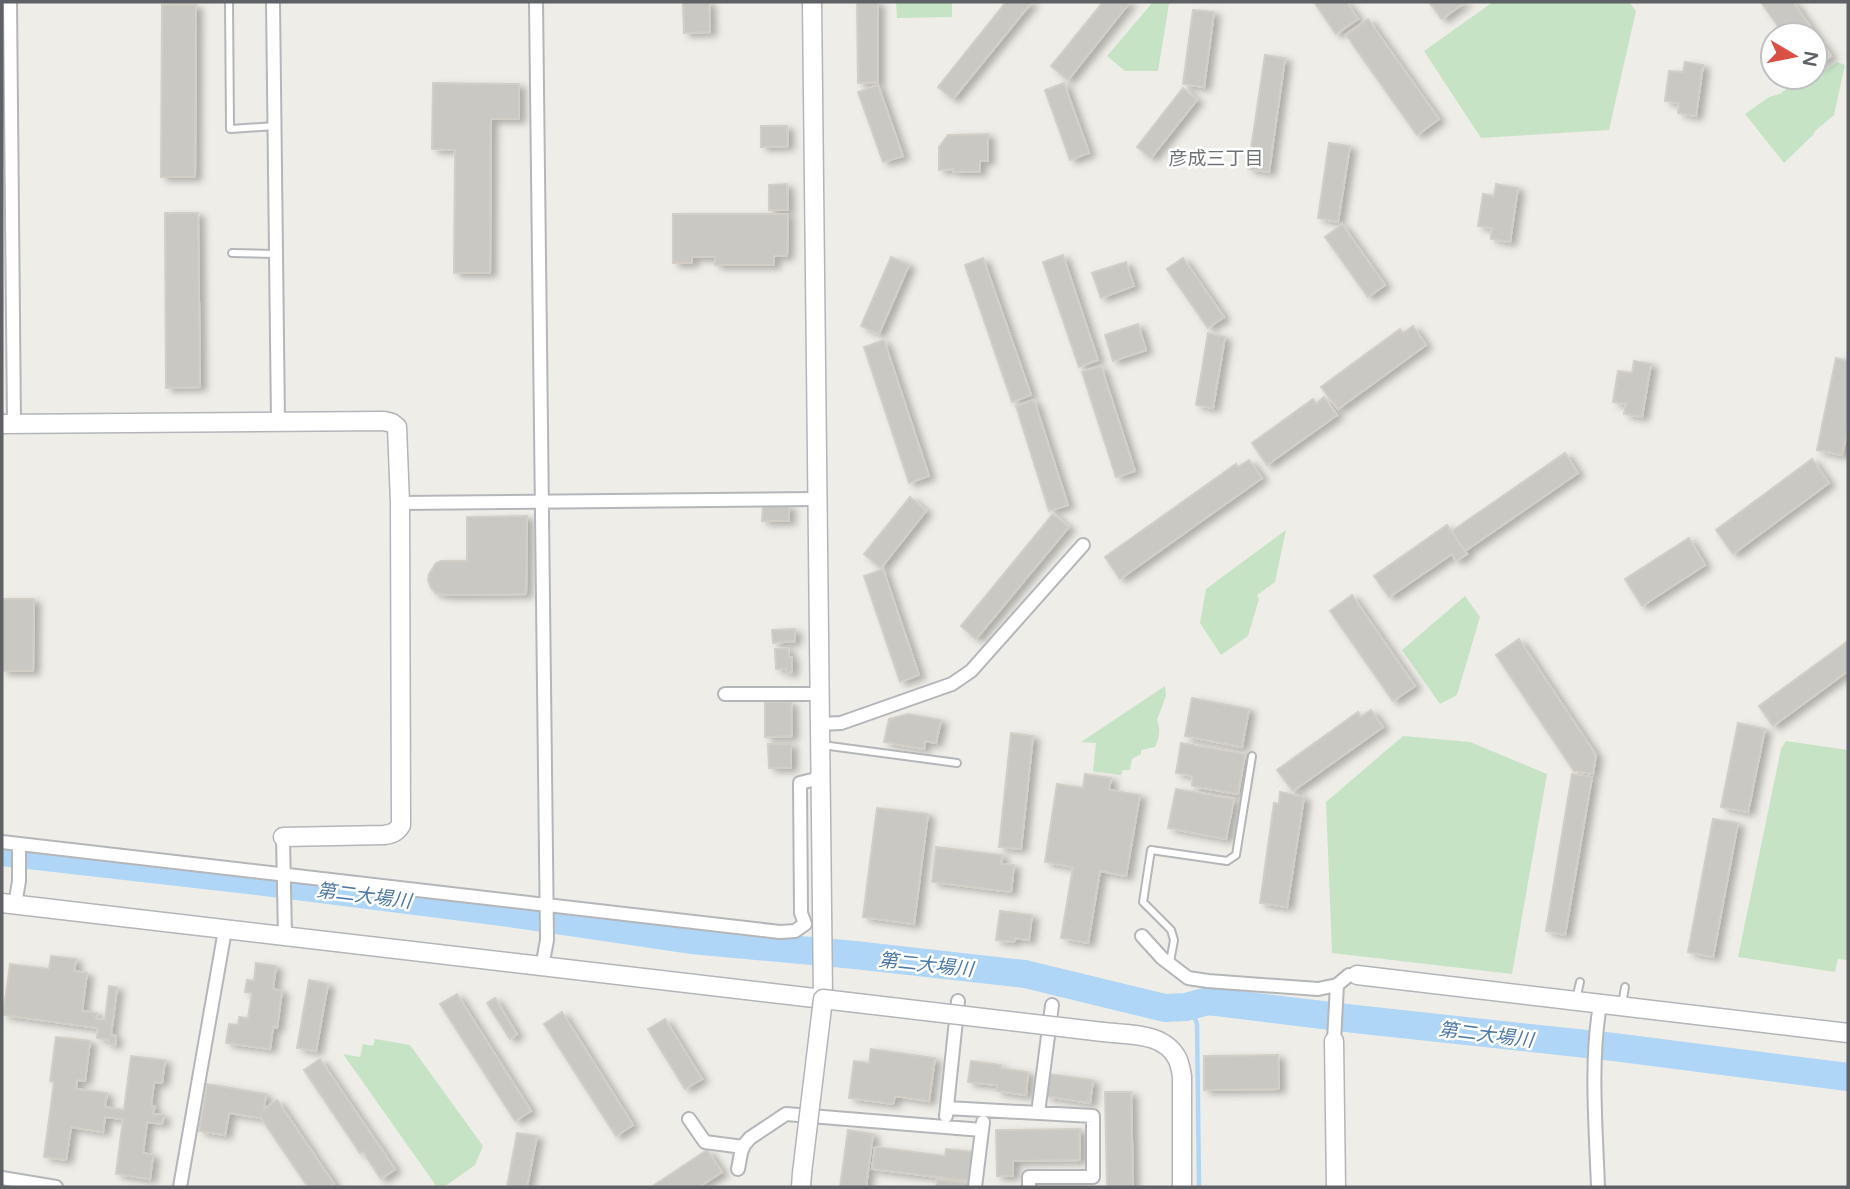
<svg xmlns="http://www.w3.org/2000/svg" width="1850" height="1189" font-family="'Varela Round','Noto Sans JP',sans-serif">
	<defs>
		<filter id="shadow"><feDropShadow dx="6" dy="3.5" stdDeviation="3.5" flood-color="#0004"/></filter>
	</defs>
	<rect width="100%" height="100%" fill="#efede7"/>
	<path fill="#c6e3c6" d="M896,2h56v15l-55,1z
		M1153,2h19l-3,2 -11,67h-33l-18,-15z
		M1493,2h136l7,9 -27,119 -128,8 -57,-87z
		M1837,62l8,3 -11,50 -19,16 -2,4 -29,28 -39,-49 24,-17 11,-3 13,-10 12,1z
		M1286,530l-11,52 -18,13 2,4 -11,37 -27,19 -21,-32 6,-34z
		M1465,596l15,21 -23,78 -17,9 -38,-54z
		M1165,686l1,10 -9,24c4,10 2,18 -2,27l-14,3v4l-9,5 -2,11h-7l-2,5 -28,-4 3,-28 -15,-1z
		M1403,736l67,6 77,32 -35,200 -180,-21 -6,-151z
		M1786,741l62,9v197l-1,13 -9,-1 -3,13 -97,-15 43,-208z
		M375,1039l35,6 73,101 -8,19 -31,22h-7l-94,-133 17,3 3,-13 10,2z"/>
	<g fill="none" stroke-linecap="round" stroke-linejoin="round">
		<path stroke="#afd6f6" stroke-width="4.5" d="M1190,1006l7,18 2,163"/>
		<path stroke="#afd6f6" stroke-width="28" d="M2,852l238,27 255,32 196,29 164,15 170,19 140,34 21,-1 22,-6 147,18 259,28 234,30"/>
	</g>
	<path fill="#cac8c3" stroke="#d3cfc6" stroke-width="2" filter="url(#shadow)" d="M683,2h26l1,30 -26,1z
		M857,2h21v80l-20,1z
		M1006,2h26l-79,97 -15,-12z
		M1103,2h27l-62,78 -17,-14z
		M1314,2h32l12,17 -22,15z
		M1429,2h36l-23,17z
		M1761,2h32l38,54 -16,11v-32h-31z
		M162,5h34l-1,172h-34z
		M1193,10l21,2 -10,75 -21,-3z
		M1368,19l71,100 -22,16 -71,-100z
		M1265,55l20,3 -16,114 -21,-3z
		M1685,62l18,3 -7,51 -18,-3 1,-10 -14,-2 4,-30 14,1z
		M433,83l86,1v35h-28l-1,154h-36l1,-123 -23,-1z
		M1064,83l25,70 -19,7 -25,-70z
		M878,85l25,71 -20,6 -25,-70z
		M1183,88l14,12 -46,58 -14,-11z
		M761,126h26l1,20 -27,1z
		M988,134v27h-8v11h-27v-3l-14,1v-23l9,-12z
		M1329,143l21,3 -12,76 -20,-4z
		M787,184l1,26h-19v-25z
		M1496,184l22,4 -8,54 -19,-3 1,-11 -14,-2 5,-32 11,2z
		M165,213h33l2,174 -34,1z
		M673,214h115l-1,42h-13v9h-59v-8h-23v6h-19z
		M1342,224l43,61 -17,12 -43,-60z
		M1063,255l35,105 -19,7 -36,-105z
		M891,257l18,8 -30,69 -18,-8z
		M983,258l48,137 -19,7 -47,-137z
		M1183,258l41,59 -16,11 -41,-59z
		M1126,262l8,24 -33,12 -9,-25z
		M1138,324l8,26 -33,11 -8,-26z
		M1413,326l13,19 -88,64 -17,-22 79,-58 3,4z
		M1208,333l17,4 -12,71 -17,-3z
		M884,340l45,136 -20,7 -45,-136z
		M1836,358l12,3v67l-6,27 -25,-5z
		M1634,361l17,3 -9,53 -18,-3 2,-10 -13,-2 5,-31 14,2z
		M1101,366l34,105 -19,6 -34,-105z
		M1324,397l13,18 -70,50 -15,-22 61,-44 3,5z
		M1034,400l34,105 -19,6 -33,-105z
		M1565,453l13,20 -113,78 -13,-20z
		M1812,459l17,24 -96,71 -17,-24z
		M1249,460l13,18 -142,101 -15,-22 131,-93 2,3z
		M910,497l16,14 -45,57 -17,-14z
		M763,505l26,1v15h-27z
		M1053,514l16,13 -93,112 -15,-13z
		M527,516l-1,78 -77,1 -13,-2 -5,-5 -3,-8 1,-6 7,-11 5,-2h26v-44z
		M1447,525l20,29 -11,7 -4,-7 -63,43 -15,-21z
		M1689,538l16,27 -63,41 -17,-27z
		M883,569l36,106 -19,7 -36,-106z
		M1352,595l63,91 -22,15 -63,-90z
		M2,599h32l-1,72h-31z
		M795,629v12l-22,2 -1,-13z
		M1519,639l77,116 -3,19 -19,-3 -78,-116z
		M1848,641v30l-75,55 -14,-20z
		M788,648l1,9h3v15l-6,1v-4h-10l-1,-20z
		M1192,698l57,11 -7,38 -57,-11z
		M765,702h26l1,34 -27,1z
		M1371,710l12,17 -90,64 -16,-21 81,-58 3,5z
		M908,714l33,6 -5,23 -11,-2 -1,8 -40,-7 5,-23z
		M1738,723l27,6 -17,83 -27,-5z
		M1011,733l22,3 -12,113 -22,-2z
		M1181,743l64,11 -7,40 -46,-8 1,-10 -17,-3z
		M768,744h23v24h-22z
		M1085,774l26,4 -2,12 31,5 -14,81 -26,-5 -12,72 -27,-5 12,-71 -28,-5 12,-78 26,4z
		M1572,774l20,3 -27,158 -19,-4z
		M1176,789l58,10 -8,40 -58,-11z
		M1280,792l24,5 -17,110 -27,-4 14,-100 5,1z
		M877,808l51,6 -14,110 -51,-7z
		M1713,819l25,4 -25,134 -25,-5z
		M936,847l66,8 -1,9 13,1 -3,27 -79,-10z
		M1000,911l32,4 -3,25 -14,-2 -1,4 -18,-2z
		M51,956l25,3 -2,12 13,2 -5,38 15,2 -1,6 9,1 4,-34 8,1 -6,48 5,1 -1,9 -7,-1 1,-4 -12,-2 1,-10 -95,-13 7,-51 39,5z
		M256,963l20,3 -3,23 9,2 -5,37 -4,-1 -3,22 -44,-6 3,-19 9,1 1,-8 9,1 4,-25 -7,-1 2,-12 7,1z
		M309,980l19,4 -12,67 -19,-3z
		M457,994l74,117 -16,10 -75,-117z
		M495,998l22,36 -7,5 -23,-36z
		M562,1012l71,113 -17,11 -72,-112z
		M665,1019l37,60 -17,10 -37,-60z
		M56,1037l34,4 -5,40 -8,-1 -1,9 31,4 -2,14 19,3 7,-54 34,4 -3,23 -8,-1 -3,24h4l-2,8 11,1 -2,9 -15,-2 -4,31 10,2 -3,24 -34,-5 7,-55 -18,-2 -2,15 -32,-5 -5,33 -22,-3 10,-75 -4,-1z
		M871,1049l64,9 -6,43 -34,-5 -2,8 -44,-6 5,-37 15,2z
		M1278,1055l1,34 -75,1v-34z
		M320,1059l75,110 -14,10 -18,-27 -3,1 -56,-83z
		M971,1061l30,4 -1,3 28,4 -2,23 -29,-4v-6l-29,-3z
		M1049,1074l44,6 -3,23 -45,-7z
		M207,1084l59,10 -2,15 13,-9 57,84 -5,3h-21l-47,-69 -32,-5 -4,22 -26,-4z
		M1105,1092h26l2,95h-26z
		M1080,1129v31l-67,1v15h-16l-1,-46z
		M848,1130l25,4 -7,53h-26z
		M517,1133l20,3 -10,51h-20z
		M875,1147l70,9 1,-7 27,3 -4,29 -97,-12z
		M707,1150l15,22 -23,15h-45l-1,-1z
		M937,1179l32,4 -1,4h-32z"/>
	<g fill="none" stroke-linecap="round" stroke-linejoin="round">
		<defs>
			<path id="lane" d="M229,2l1,127 45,-3
				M232,253l44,1
				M822,745l135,18
				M1170,962l4,-22 -3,-10 -28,-28 8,-52 76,11 9,-6 16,-99
				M1576,999l4,-17
				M1622,1005l3,-18"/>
			<path id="street" d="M10,2l4,422
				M273,2l5,420
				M536,2l11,938 -5,27
				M400,503l417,-4
				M725,694h95
				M820,724l21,-1 111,-39 19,-13 112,-126
				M283,837l2,100
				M2,842l778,90 15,-1 10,-7 -4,-11 -1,-130 20,-5
				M15,905l4,-24v-37
				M1142,936l20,22 26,20 20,3 110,8 19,-4 12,-10h8
				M1334,1041l3,-56
				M947,1108l146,8v61h-64v10
				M1038,1113l14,-108
				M946,1116l12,-115
				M689,1119l16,23 38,5
				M738,1169l3,-16 3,-8 6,-7 36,-24 196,16
				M2,1178l54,9
				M180,1187l45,-257
				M975,1187l8,-65
				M1598,1187c-2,-58 -8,-125 2,-182"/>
			<path id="secondary" d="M2,424l382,-3 8,2 5,4 3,76 1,322c-4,7 -9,9 -17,10l-101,2
				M2,903l821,96 -11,-997
				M1357,975l491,58
				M1103,1032c26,3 62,0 75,28 2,5 3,11 4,16v111
				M1334,1041l2,146
				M801,1187l1,-14"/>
		</defs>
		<use href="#lane" stroke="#b4b6ba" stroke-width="10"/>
		<use href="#street" stroke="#b4b6ba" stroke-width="16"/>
		<use href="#secondary" stroke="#b3b5ba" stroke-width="21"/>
		<use href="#lane" stroke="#fff" stroke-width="6"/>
		<use href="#street" stroke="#fff" stroke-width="12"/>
		<use href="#secondary" stroke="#fff" stroke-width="18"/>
		<defs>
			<path id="secondary-bridge" d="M802,1173l21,-174 280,33"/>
		</defs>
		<use href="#secondary-bridge" stroke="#b3b5ba" stroke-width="21" stroke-linecap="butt"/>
		<use href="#secondary-bridge" stroke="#fff" stroke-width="18"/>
	</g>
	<g text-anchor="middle" stroke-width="5" stroke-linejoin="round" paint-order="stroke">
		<g font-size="19" fill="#6f7377" stroke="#fff">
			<text x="1216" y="165">彦成三丁目</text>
		</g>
		<g font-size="19" font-style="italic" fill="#4c78a7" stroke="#fff">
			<text transform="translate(364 895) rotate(7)" y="7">第二大場川</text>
			<text transform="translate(926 964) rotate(6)" y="7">第二大場川</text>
			<text transform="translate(1486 1034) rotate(7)" y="7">第二大場川</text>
		</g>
	</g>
	<rect width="1850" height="1189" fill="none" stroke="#5e6165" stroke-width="7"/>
	<g transform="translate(1794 56) rotate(100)"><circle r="33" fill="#ffffff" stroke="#bfc0c1" stroke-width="2"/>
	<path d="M0-5L12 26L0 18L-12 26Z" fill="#d85144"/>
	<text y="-10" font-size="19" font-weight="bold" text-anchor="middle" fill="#5e6165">N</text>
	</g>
</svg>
